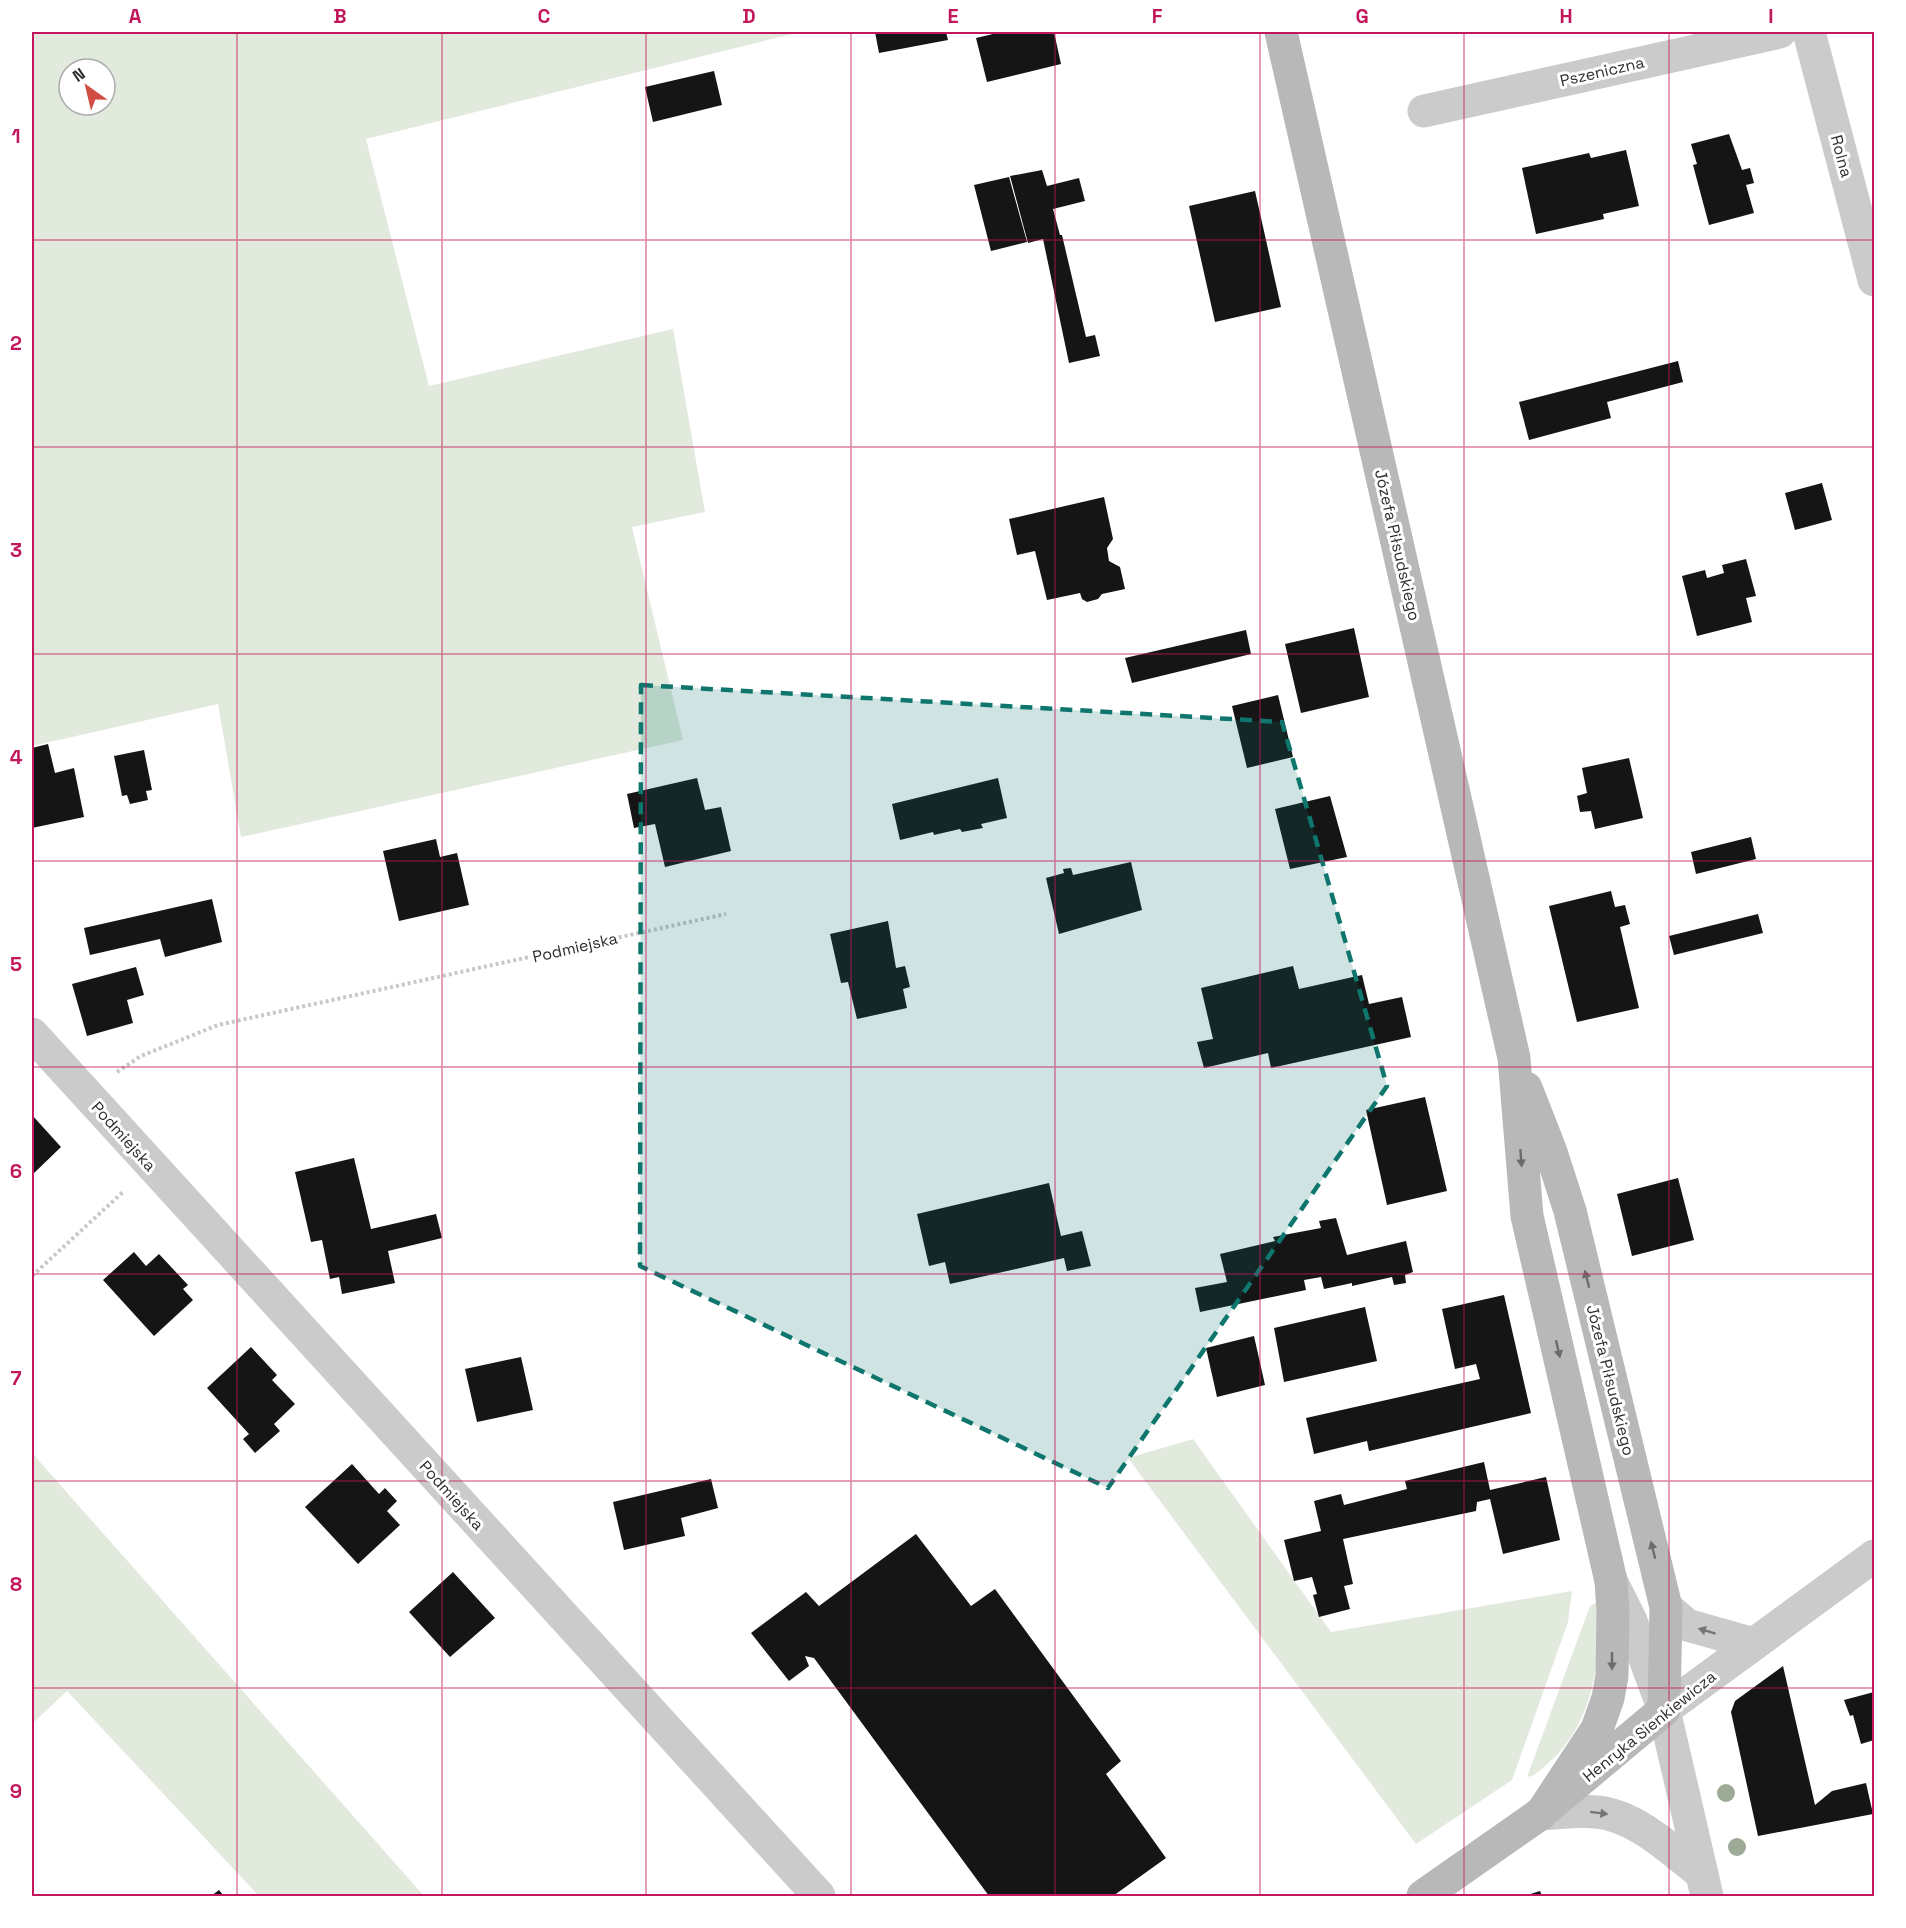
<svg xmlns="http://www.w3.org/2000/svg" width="1906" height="1928" font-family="'Space Grotesk',sans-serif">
	<rect width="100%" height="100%" fill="#fff"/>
	<path fill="#e2e9dd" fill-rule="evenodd" d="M32,32h768l-434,107 63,247 244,-57 32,183 -73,15 51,213 -442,97 -23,-133 -186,42zM69,69h36v36h-36z
		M1193,1439l138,193 241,-41 -4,31 -56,158 -96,64 -288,-386z
		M32,1453l392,443h-165l-192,-205 -35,33z
		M1596,1603c9,54 -5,126 -50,162 -6,5 -11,11 -19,12l63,-171z"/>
	<path fill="#151515" d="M875,32h71l2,8 -69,13z
		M992,32h62l7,32 -74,18 -11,-44 17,-4z
		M714,71l8,34 -69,17 -8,-35z
		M1729,134l13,36 8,-2 4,15 -8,2 8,28 -45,12 -16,-60 4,-1 -6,-20z
		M1626,150l13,56 -36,8 1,5 -68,15 -14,-66 67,-15 2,5z
		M1042,170l5,16 32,-8 6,23 -32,8 7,26h2l24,102 9,-2 5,21 -31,7 -26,-124 -15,4 -18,-67z
		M1009,177l18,65 -36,9 -17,-66z
		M1255,191l26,116 -66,15 -26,-116z
		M1678,361l5,21 -76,20 4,16 -82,22 -10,-38z
		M1822,483l10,37 -37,10 -10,-37z
		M1104,497l9,42 -6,9 2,13 11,6 5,22 -23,5 -4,5 -11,3 -5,-3 -2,-6 -33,7 -12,-49 -18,4 -8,-36z
		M1746,559l10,37 -10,2 6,24 -55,14 -15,-60 23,-6 2,8 17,-5 -2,-8z
		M1354,628l15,69 -68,16 -16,-69z
		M1246,630l5,24 -119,29 -7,-25z
		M1278,695l15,62 -46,11 -15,-62z
		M48,744l7,29 19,-5 10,49 -52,11v-80z
		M144,750l8,40 -6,1 2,9 -18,4 -3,-9 -5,1 -8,-40z
		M1629,758l14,60 -48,11 -4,-18 -11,1 -3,-16 10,-3 -5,-25z
		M697,778l8,32 16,-3 10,44 -66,16 -10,-43 -21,4 -7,-34z
		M998,778l9,40 -26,6 2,4 -21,4 -2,-3 -26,6 -1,-3 -33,8 -8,-36z
		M1330,796l17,61 -57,12 -15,-60z
		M1751,837l5,22 -60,15 -5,-22z
		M436,839l4,18 17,-4 12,52 -70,16 -16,-70z
		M1131,862l11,48 -83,24 -13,-56 18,-5 -1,-4 8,-1 2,7z
		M1611,891l4,16 10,-2 5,19 -10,3 19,81 -62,14 -28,-116z
		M212,899l10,43 -57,15 -5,-18 -70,16 -6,-27z
		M1758,914l5,19 -89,22 -5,-19z
		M888,921l8,47 9,-2 5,21 -7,2 4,19 -50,11 -9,-37 -7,1 -11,-49z
		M1293,966l6,23 63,-14 7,29 33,-7 9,40 -140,31 -3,-15 -64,15 -7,-26 16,-3 -12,-51z
		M136,967l8,28 -17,5 6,23 -46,13 -15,-52z
		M1425,1097l22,94 -60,14 -21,-95z
		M32,1115l29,32 -29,28z
		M354,1158l17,71 65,-15 6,24 -54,13 7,32 -53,11 -3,-17 -9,2 -8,-39 -11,2 -16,-70z
		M1678,1178l16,62 -62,16 -15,-62z
		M1049,1183l12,53 21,-5 9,35 -24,5 -3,-13 -114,26 -5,-22 -16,4 -12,-52z
		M1336,1218l11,37 59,-14 7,31 -8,3 1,8 -12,2 -2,-8 -40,9v-3l-28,6 -3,-12 -17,3 2,10 -106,22 -5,-24 32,-6 -7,-28 55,-13 -2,-4 48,-9 -2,-7z
		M134,1252l12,14 13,-12 29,31 -5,4 10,11 -39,36 -51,-56z
		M1504,1295l27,118 -162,38 -2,-10 -53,13 -8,-36 174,-39 -4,-15 -21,5 -13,-60z
		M1365,1307l12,54 -93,21 -10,-54z
		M1254,1336l11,49 -48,12 -11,-49z
		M251,1347l26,28 -5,5 23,24 -21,20 6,7 -25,22 -12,-14 6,-5 -42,-46z
		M521,1357l12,53 -56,12 -12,-53z
		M1484,1462l6,28 56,-13 14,63 -57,14 -13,-55 -13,3 -1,9 -133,28 10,45 -9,2 6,23 -31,8 -6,-22 4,-1 -5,-17 -18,4 -10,-41 37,-9 -7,-30 27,-7 3,11 63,-16 -2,-8z
		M352,1464l27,30 6,-6 12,13 -10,10 13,14 -42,39 -53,-57z
		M711,1479l7,29 -37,10 4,18 -61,14 -11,-48z
		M916,1534l55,72 24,-17 126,172 -15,13 60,84 -53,38h-124l-175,-238 -9,-2 4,10 -20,15 -38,-48 55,-41 13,14z
		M453,1572l42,46 -45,39 -41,-45z
		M1783,1666l32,139 17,-14 34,-8 7,31 -115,22 -27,-124 4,-11z
		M1874,1692v48l-13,4 -8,-29 -3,1 -6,-16z
		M219,1890l5,6h-13z
		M1540,1891l2,5h-18z"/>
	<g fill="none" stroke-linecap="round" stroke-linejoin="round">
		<path stroke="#c8c8c8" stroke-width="4" stroke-dasharray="3 3" stroke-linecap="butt" d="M117,1072l24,-16 77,-31 508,-111
			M32,1276l92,-85"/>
		<path stroke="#cbcbcb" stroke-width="33" d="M1809,32l65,248
			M1424,111l356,-79
			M32,1034l787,862"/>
		<path stroke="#cbcbcb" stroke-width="33" d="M1611,1581l20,40 33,89 43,186
			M1666,1607l21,18 67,19
			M1664,1710l210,-154
			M1541,1814c18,-1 38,-4 56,-2 40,4 75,39 105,62"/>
		<path stroke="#b8b8b8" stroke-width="33" d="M1281,32l233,1026 13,158 84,365 2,30 -1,65 -4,22 -11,31 -56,85
			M1423,1896l113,-79 128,-107 2,-103 -96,-396 -19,-59 -25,-64"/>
	</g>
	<g fill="#9daa96">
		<circle cx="1726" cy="1793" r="9"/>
		<circle cx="1737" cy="1847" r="9"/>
	</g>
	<defs><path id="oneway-solid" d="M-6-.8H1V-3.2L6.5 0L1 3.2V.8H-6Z" transform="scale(1.5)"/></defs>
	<g fill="#6c6c6c">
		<use href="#oneway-solid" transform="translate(1521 1158) rotate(86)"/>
		<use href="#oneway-solid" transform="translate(1587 1279) rotate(-104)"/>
		<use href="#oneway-solid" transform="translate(1558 1349) rotate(77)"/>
		<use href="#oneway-solid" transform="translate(1653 1550) rotate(-104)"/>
		<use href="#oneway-solid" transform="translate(1612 1661) rotate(90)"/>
	</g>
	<g fill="#757575">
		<use href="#oneway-solid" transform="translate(1707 1631) rotate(-163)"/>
		<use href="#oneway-solid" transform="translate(1599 1813) rotate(7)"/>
	</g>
	<path fill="#0f766e" fill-opacity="0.2" stroke="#0f766e" stroke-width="4.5" stroke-dasharray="12 8" stroke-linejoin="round" d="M641,685l641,37 105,364 -279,402 -468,-222z"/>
	<path fill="none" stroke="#c2185b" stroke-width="1.5" stroke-opacity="0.55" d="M237,32v1864M442,32v1864M646,32v1864M851,32v1864M1055,32v1864M1260,32v1864M1464,32v1864M1669,32v1864M32,240h1842M32,447h1842M32,654h1842M32,861h1842M32,1067h1842M32,1274h1842M32,1481h1842M32,1688h1842"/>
	<g text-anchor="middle" stroke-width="6" stroke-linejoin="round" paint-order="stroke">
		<g font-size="16" fill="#2e2e2e" stroke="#fff">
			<text transform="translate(1602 71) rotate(-13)" y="6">Pszeniczna</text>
			<text transform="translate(1842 156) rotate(75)" y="6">Rolna</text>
			<text transform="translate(1398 545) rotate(77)" y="6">Józefa Piłsudskiego</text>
			<text transform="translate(575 947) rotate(-13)" y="6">Podmiejska</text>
			<text transform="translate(124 1136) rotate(48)" y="6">Podmiejska</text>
			<text transform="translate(1611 1380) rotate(76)" y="6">Józefa Piłsudskiego</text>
			<text transform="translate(452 1495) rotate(48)" y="6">Podmiejska</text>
			<text transform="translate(1649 1726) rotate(-39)" y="6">Henryka Sienkiewicza</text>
		</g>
	</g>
	<rect width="1906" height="1928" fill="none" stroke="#ffffff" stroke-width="66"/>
	<g transform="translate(87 87) rotate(326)"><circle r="28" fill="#ffffff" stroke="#ababab" stroke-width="1.5"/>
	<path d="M0-4.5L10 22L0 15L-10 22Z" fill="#d14c43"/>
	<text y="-9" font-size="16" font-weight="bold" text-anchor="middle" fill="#2e2e2e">N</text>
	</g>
	<rect x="33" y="33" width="1840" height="1862" fill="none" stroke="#c2185b" stroke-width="2"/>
	<g font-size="20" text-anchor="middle" font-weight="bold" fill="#c2185b">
		<text x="135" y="23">A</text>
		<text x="340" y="23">B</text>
		<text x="544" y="23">C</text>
		<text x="749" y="23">D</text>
		<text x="953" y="23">E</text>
		<text x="1157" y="23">F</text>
		<text x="1362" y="23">G</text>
		<text x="1566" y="23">H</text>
		<text x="1771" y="23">I</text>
		<text x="16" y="143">1</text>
		<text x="16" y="350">2</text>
		<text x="16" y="557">3</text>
		<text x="16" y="764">4</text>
		<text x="16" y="971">5</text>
		<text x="16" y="1178">6</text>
		<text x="16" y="1385">7</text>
		<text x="16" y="1591">8</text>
		<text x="16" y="1798">9</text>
	</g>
</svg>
